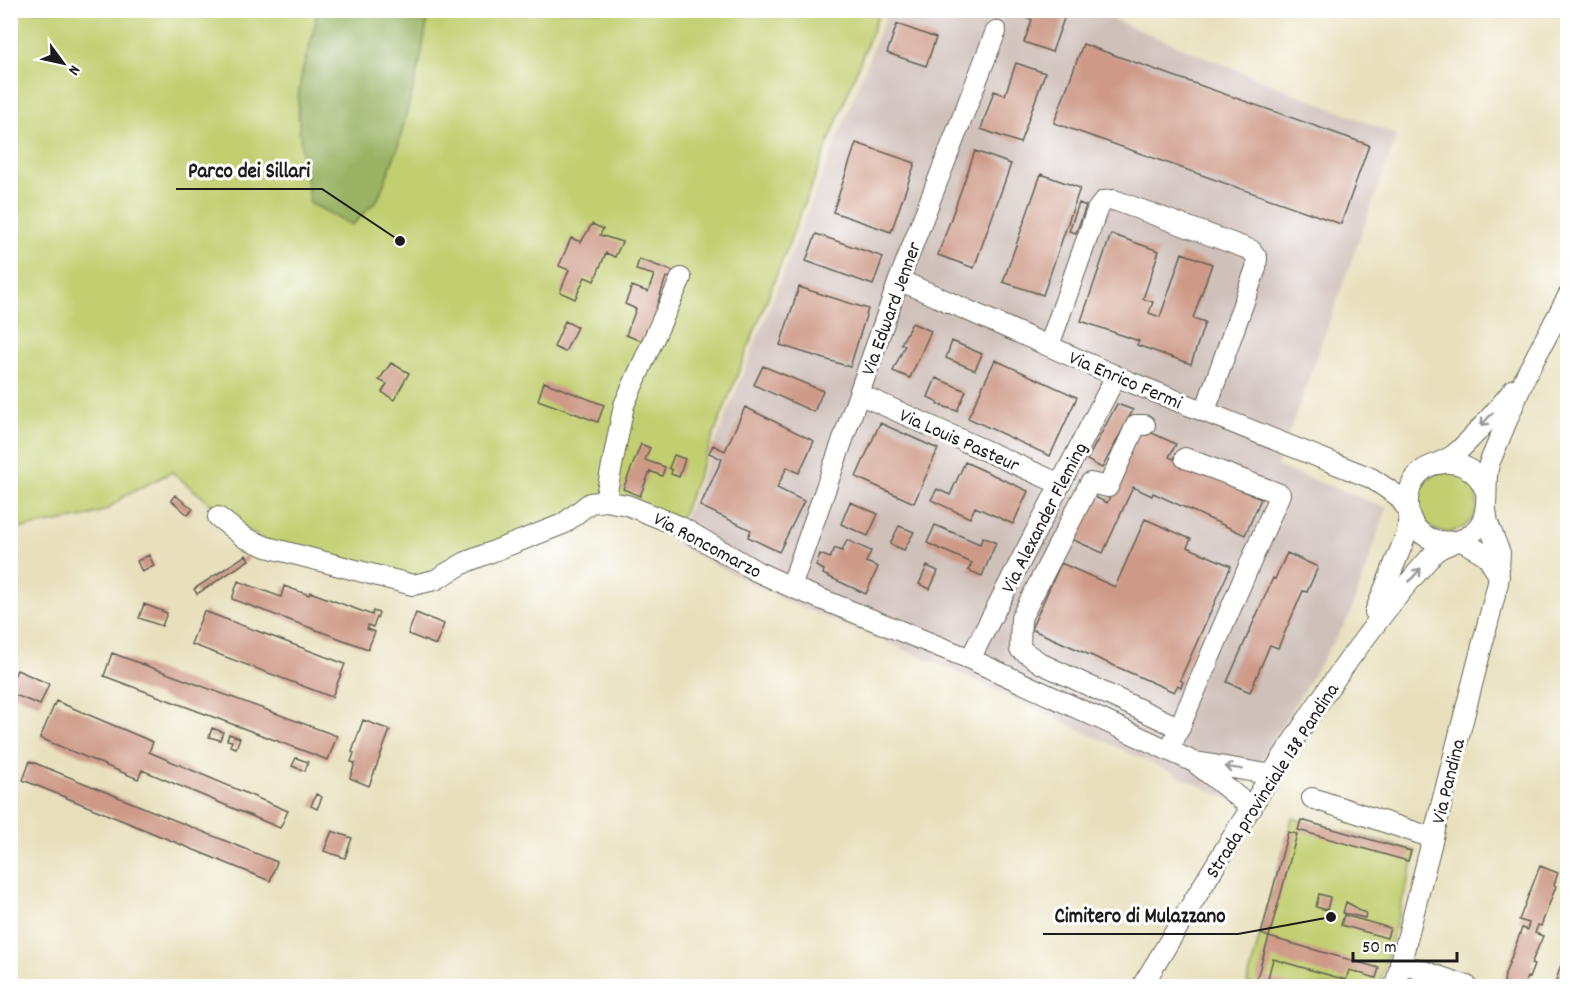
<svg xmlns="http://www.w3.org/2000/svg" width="1578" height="997" font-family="Dekko,sans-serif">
	<rect width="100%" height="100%" fill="#fff"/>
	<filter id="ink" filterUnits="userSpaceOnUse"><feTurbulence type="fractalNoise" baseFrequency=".0167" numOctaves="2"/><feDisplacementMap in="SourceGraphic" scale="12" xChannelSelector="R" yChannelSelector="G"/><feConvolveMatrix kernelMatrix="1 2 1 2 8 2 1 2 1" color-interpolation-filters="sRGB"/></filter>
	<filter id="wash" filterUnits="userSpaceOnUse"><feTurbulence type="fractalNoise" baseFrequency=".008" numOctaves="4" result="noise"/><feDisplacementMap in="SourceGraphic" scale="24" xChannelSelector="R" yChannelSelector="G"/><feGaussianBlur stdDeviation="1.35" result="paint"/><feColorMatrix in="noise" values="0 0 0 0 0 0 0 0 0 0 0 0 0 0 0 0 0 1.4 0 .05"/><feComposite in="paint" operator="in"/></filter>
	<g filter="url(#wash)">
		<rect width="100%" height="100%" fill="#e8e0bd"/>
		<path fill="#cfc0ba" d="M888,11h204l305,124 -120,331 110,42 -37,107 -115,187 -287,-134 -162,-67 -111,-57z"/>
		<path fill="#c2cf71" stroke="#6f7646" stroke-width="1.5" d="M10,11h870l-200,510 -72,-25 -48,25 -146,59 -144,-36 -51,-33 -47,-39 -46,23 -20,15 -22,7 -73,13z
			M1417 502a30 30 0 1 1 60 0a30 30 0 1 1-60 0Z
			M1292,818l124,33 -37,135h-119l-13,-3z"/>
		<path fill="#99b263" stroke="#5a6740" stroke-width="1.5" d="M317,11h112l-8,46 -23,90 -20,52 -26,26 -42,-22c-6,-32 -16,-89 -10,-120 4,-25 15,-47 17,-72z"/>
		<g id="blocks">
			<path fill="#ce9a87" d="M1067,10l-15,42 -28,-10 8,-22 -25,-9z
				M897,24l39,14 -10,28 -39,-13z
				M1083,44l286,101 -28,79 -287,-101z
				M1016,63l29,10 -25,70 -39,-14 13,-38 11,4z
				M856,143l59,20 -24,69 -58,-20z
				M975,151l36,13 -37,104 -36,-13z
				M1041,174l39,14 -37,107 -40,-13z
				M1079,203l7,3 -10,27 -7,-2z
				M592,224l11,5 -3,6 22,7 -7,15 -9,-4 -12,28 -9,-4 -10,22 -15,-7 9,-22 -10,-4 12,-28 10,4z
				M816,234l67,23 -10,28 -67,-24z
				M1111,234l48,17 -16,48 10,3 -4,11 11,4 22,-64 30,11 -19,54 12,4 -14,42 -54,-19 2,-4 -58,-20z
				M639,259l36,13 -2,6 -7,-1 -14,44 -11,20 -15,-6 10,-26 -11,-5 7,-18 16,6 6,-17 -18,-5z
				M799,287l69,22 -18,58 -70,-22z
				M565,321l12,6 -12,25 -11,-5z
				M912,323l19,8 -21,47 -17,-7 12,-26 -4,-1z
				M952,341l30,13 -7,16 -29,-12z
				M995,360l82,37 -27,59 -82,-38z
				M391,363l18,10 -15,27 -12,-8 5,-8 -8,-4z
				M763,366l60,25 -9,21 -60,-27z
				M936,378l30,13 -9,20 -20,-7 1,-2 -10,-5z
				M544,382l60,23 -6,17 -60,-22z
				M1117,404l16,6 -31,58 -15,-8z
				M745,407l69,34 -15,32 -12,-6 -10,21 27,13 -25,51 -31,-15 3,-7 -51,-24 22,-47 -13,-6 4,-8 12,6z
				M880,423l58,26 -24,54 -58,-26z
				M1141,428l35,16 -7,13 92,42 -16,36 -92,-42 -1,3 -19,-9 -30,66 -34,-15 20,-44 18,9z
				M641,444l9,4 -5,12 20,7 -3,9 -12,-5 -10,25 -17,-7z
				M674,455l11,4 -6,18 -8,-3 1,-4 -3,-2z
				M965,462l63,29 -15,33 -38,-17 -5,11 -39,-18 6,-11 13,6z
				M175,495l18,14 -5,6 -17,-15z
				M850,502l28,12 -10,22 -27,-12z
				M1145,519l46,20 -4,8 44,19 -51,114 3,2 -2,5 -3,-2 -4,7 -143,-63 30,-66 54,24z
				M935,525l45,19 3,-7 13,6 -14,33 -14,-6 4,-7 -45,-20z
				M899,526l15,6 -10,18 -14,-6z
				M847,540l24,11 -5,11 12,5 -12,27 -43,-20 1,-4 -8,-4 4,-12 10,4 5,-10 7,3z
				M1287,553l31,14 -11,25 -4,-1 -25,57 -8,-3 -20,47 -23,-10 46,-104 2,1z
				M149,555l5,11 -12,6 -5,-11z
				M246,555l3,5 -52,34 -3,-5z
				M927,566l11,5 -8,18 -11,-5z
				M238,581l43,16 3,-11 25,9 1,-3 62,23 1,-4 6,2 -6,14 -5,-2 -1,4 8,3 -7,17 -136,-50z
				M144,604l23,9 -5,13 -23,-8z
				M204,611l141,53 -13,33 -141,-53z
				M416,613l28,11 -8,21 -28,-11z
				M112,653l225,83 -9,24 -224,-84z
				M17,670l32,14 -9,21 -30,-12v-8z
				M56,701l97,41 -4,10 139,59 -8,17 -138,-58 -4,9 -98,-41z
				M363,720l27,10 -21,56 -19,-8 5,-15 -4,-1 3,-9 -2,-1z
				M212,728l11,4 -3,8 -11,-3z
				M229,734l11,4 -4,10 -6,-2 2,-5 -5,-1z
				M296,758l12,4 -3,9 -13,-5z
				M30,761l247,101 -7,19 -247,-101z
				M316,794l6,3 -5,12 -6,-3z
				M1301,820l110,31 -3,10 -110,-31z
				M332,831l20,7 -7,20 -21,-7z
				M1288,832l9,2 -28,103 -8,-3z
				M1540,866l18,7 -4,12 2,1 -15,40 -3,-1 -3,8 8,3 -12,28 3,1 -5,13 -2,-1 -3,9h-10l-10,-3 1,-9 17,-46 5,2 2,-7 -10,-3z
				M1319,894l11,3 -3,13 -11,-3z
				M1346,902l11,6v2l9,3 -1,5 -22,-5z
				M1344,915l46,13 -3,10 -46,-13z
				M1269,937l110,31 -3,10 -27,-8 -3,10 -73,-21 -5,19 28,8h-31l1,-2 -10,-3z
				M1568,953v33h-14l7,-21 2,1z"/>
		</g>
	</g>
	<g filter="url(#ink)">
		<use href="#blocks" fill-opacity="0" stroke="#636154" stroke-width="1.5"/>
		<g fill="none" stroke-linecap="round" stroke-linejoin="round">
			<defs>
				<path id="minor" d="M899,280l231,102 241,96 27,18 10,14
					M1049,346l48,-136 7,-9 10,-1 137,50 6,8 -1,10 -51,143
					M859,394l201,90
					M1145,425h-9l-28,62 -18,-4 -69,135 -1,31 22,15 138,64
					M1438,464c22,-4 40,6 48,28
					M605,501l19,-96 57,-127
					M218,517l27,21 22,9 146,38 22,-5 31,-18 97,-38 27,-21 15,-2 22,4 52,21 77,45 35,16 179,72 224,103 58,46
					M1460,540l26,15 13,21
					M1455,541c-14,2 -28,-1 -38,-12 -15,-18 -11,-48 9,-61 10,-5 20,-7 29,-14 21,-19 41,-43 59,-65
					M791,587l108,-307 97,-249
					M1375,612l32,-79 2,-19
					M970,659l146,-283
					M1174,740l106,-246 -95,-36
					M1196,762l77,13
					M1312,798l121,40
					M1400,963l67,23
					M1142,986c91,-148 177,-304 293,-434 11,-9 24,-9 35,-17 25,-18 12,-47 19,-71l37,-89 42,-79
					M1395,986l103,-403 2,-30 -12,-30 -2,-13"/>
			</defs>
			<use href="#minor" stroke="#636154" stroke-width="22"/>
			<use href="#minor" stroke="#fff" stroke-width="20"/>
		</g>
		<defs><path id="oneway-shaft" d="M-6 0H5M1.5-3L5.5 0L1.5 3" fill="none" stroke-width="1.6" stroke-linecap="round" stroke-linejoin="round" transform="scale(1.5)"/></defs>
		<g stroke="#999">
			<use href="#oneway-shaft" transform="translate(1487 419) rotate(133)"/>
			<use href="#oneway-shaft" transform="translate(1415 575) rotate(-49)"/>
			<use href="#oneway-shaft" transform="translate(1234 768) rotate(-171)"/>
		</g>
	</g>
	<g text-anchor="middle" stroke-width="6" stroke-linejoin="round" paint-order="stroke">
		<g font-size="20" fill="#1c1c1c" stroke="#fff">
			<text transform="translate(890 308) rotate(-70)" y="7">Via Edward Jenner</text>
			<text transform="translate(1126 379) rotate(23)" y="7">Via Enrico Fermi</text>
			<text transform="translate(960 439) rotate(24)" y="7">Via Louis Pasteur</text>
			<text transform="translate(1043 517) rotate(-63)" y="7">Via Alexander Fleming</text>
			<text transform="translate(708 544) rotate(28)" y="7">Via Roncomarzo</text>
			<text transform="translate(1271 780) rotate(-57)" y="7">Strada provinciale 138 Pandina</text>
			<text transform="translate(1447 781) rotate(-76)" y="7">Via Pandina</text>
		</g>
	</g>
	<path fill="none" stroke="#1c1c1c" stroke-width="2" d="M400 241L322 189H176M1331 917L1238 934H1043"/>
	<g fill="#1c1c1c" stroke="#fff" stroke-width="2">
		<circle cx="400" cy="241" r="6"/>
		<circle cx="1331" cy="917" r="6"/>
	</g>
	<g font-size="21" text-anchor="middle" font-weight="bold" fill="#1c1c1c" stroke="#fff" stroke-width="6" stroke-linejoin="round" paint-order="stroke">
		<text x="249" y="177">Parco dei Sillari</text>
		<text x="1140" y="922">Cimitero di Mulazzano</text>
	</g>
	<rect width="1578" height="997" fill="none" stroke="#fff" stroke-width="36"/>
	<g transform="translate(63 63) rotate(123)" stroke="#ffffff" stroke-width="4.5" paint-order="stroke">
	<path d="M0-4.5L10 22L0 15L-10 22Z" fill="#1c1c1c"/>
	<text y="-9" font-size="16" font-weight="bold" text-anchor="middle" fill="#1c1c1c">N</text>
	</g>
	<path d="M1353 952v9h104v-9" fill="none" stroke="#1c1c1c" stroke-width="3"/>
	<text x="1362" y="952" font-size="18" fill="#1c1c1c" stroke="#ffffff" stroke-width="4.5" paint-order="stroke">50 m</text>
</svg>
